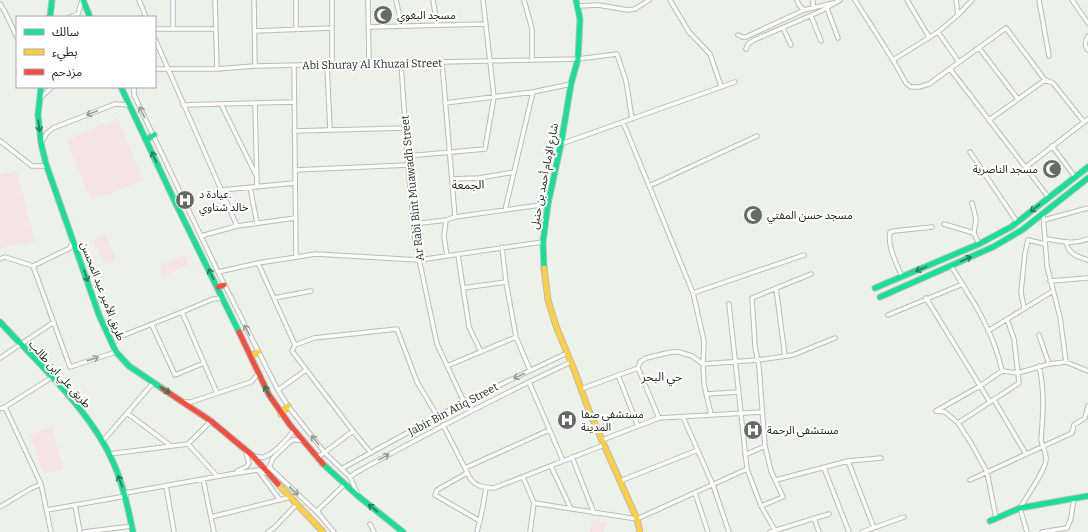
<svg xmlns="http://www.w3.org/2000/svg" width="1088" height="532" font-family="Bitter,'Noto Sans Arabic',serif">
	<rect width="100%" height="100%" fill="#ecf2ea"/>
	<path fill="#f5e3e8" d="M117,118l27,63 -53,19 -25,-60z
		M17,171l18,71 -35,6v-73z
		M106,235l10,24 -11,6 -12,-24z
		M184,254l4,11 -26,11 -3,-10z
		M52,428l12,41 -21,5 -13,-40z
		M592,519l15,3 -3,10h-14z"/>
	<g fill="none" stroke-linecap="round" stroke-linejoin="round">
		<defs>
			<path id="street" d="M139,0l7,17
				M173,0v29
				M215,0l2,69
				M254,0l1,66
				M332,0v65
				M368,0l1,64
				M396,0l6,26
				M433,0l4,25
				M524,0l8,29v31
				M670,0l19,32 21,22 11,32
				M797,0l2,5 5,5
				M813,0v7
				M855,0l38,60 13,23 5,4h8l10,-3 77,-56 39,52
				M907,0l22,37
				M956,0l2,15
				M1039,0l10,56
				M1072,0l16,23
				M0,4l5,8 12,25
				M578,6l20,-1 30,5 7,-1 14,-9
				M827,8l11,30
				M811,16l10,25
				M70,17l8,-3 4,-14
				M369,27l117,-3
				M783,28l8,17
				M155,29h61
				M296,29v-29
				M255,31l77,-3
				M938,32l21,30
				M738,35l4,2h4l58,-27 29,-7
				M1088,36c-3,5 -4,10 0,14
				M155,39l82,187
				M979,48l39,51
				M746,49l2,-5 6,-4 67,-29 19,-11
				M893,60l45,-28 20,-17 14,-15
				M442,62l13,155
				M401,63l7,102 7,75 22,104 27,58
				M327,65l3,65
				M294,66l2,191
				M155,69h62l38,-3 323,-7 39,-5 9,27 6,38
				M950,69l99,129
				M134,87v8l84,177 60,118 10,16 37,47 25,24 8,18
				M40,98l12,-11
				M255,103l2,84
				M445,103l88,-11 38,-8
				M221,104l35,71
				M183,105l111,-3
				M989,120l56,-40 8,3 31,39
				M623,122l70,171 11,48 -1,23 1,20 7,31
				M294,131l111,-3
				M0,141l32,25h15
				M41,143l6,-10 6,-5 62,-24 14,1
				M561,144l174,-62
				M1052,146l23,31
				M970,152l47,70
				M407,156l78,-7 9,-52 -11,-97
				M1026,167l62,-48
				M295,170l113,-5
				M452,179l27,-1 35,-6
				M649,186l108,-50
				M250,187l7,36
				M221,190l74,-7
				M972,203l4,16 -2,14
				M505,210l28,-118
				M1043,214l4,52 13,51 6,45
				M446,220l-2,16 3,20
				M1044,220l44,-12
				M414,224l32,-4 9,-3 93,-13
				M944,224l30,9 5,11
				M201,236l36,-10 58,-8
				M1045,239c17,2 26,6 43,0
				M1066,243c3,11 12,14 22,17
				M502,247l4,35 10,55 14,33
				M458,255l11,72 12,25
				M0,259l5,-2 28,9 37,-18 3,-7
				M258,263l37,82
				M33,266l37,101 46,-15
				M951,266c21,33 43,66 51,105
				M218,272l40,-9 58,-9 103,6 124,-18
				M902,277c-5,-13 -15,-30 -12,-45l4,-1 38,-4
				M1050,281l38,-3
				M463,288l43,-6
				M776,288l9,68
				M693,293l111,-38
				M274,298l37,-7
				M926,298l64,104
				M729,304l18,165 14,37 15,26
				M1024,308l-3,-16 4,-39 3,-13 17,4
				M182,312l35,81
				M888,315l75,-31
				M152,325l23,50 29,-12
				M988,331l65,-40
				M1039,335l10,29
				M122,336l60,-24 31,-13 10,-1
				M0,358l54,-36
				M447,366l69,-29
				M638,368l21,50
				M618,375l20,51
				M529,382l34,79
				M581,389l57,-21 2,-6 6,-4 25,-6h8l13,4 11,8 55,-4 35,-5 42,-17
				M278,390l28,-20
				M706,394l33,-2
				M994,400l32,54
				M183,402h8l60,-20 7,-8
				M5,407l46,-29
				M0,409l5,-2 36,77 10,48
				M936,411l44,-25 22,-15 16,2 31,-9 17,-2 22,9
				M937,411l8,1 13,11 13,20 16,29 9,46
				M127,413l44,33
				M683,417l30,68 16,47
				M958,423l61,-40 -5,-44 -7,-20
				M443,425l27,53c6,9 13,9 24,10l110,-43
				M353,431l-61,-80 3,-6 19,-7 83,-9 20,53 21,35
				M602,440l57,-22 103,-6
				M102,442l51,-59
				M188,444l29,32
				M109,454l79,-10 23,-23
				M745,455l20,-9
				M254,456c4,1 6,2 10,1 8,-1 25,-20 30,-27
				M572,457l22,56
				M317,458l36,-27 18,22
				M848,461l26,67
				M551,466l20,43
				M269,467l50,47
				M269,468l4,-10 19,-18h10
				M465,468l84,-38
				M824,468l25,64
				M341,469l123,-67 103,-49
				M258,470l22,30
				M237,471l9,-4 3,-4 -4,-13
				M467,473l-30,17 -2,5 45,26
				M350,477l7,-5c71,-39 141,-76 214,-110
				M523,477l11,26 -4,29
				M203,479l11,53
				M776,480l72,-19 33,-3
				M970,480l102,-47 2,-8 11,-7 3,-12
				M620,481l78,-31
				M166,486l8,46
				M125,493l106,-19 27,-4 11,4
				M695,493l13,39
				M534,503l103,16 110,-50
				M75,505l5,27
				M761,506l22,-9 -12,-26 -6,-25 -6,-79 -4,-21 -3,-48 59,-24
				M0,507l30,-18 11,-5
				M47,510l79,-14
				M211,517l80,-20
				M814,518l5,14
				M370,524l4,8
				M84,532l48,-6
				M268,532l6,-4 23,-24
				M334,532l-15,-18 -1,-4 27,-26
				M477,532l5,-21 4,-23
				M770,532l59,-18
				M862,532l42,-15
				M1027,532l-7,-24c6,-11 27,-39 26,-50 0,-6 -4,-12 -5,-18 2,-25 4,-49 -2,-74
				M1042,532l25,-4 4,-10 3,-20"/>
			<path id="fast" d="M83,0l7,17
				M50,17l2,-17
				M41,87l-3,28 3,28 5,21 53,151 17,37 13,14 34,23
				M121,87l55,117 63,128
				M146,140l8,-5
				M544,268l-1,-26 5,-38 13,-60 10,-60 7,-25 2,-40 -4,-19
				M875,288l104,-44 32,-17 77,-60
				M880,297l113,-50 29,-17 66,-52
				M0,322c38,41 91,89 113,140 10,22 15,46 20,70
				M323,464l35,32 45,36
				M990,521l30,-13 68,-12"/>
			<path id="slow" d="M544,268l4,32 8,26 19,46 14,39 48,108 3,13
				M251,356l7,-4
				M281,414l7,-8
				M278,484l45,48"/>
			<path id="jam" d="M218,287l6,-2
				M239,332l30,63 21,30 33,39
				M163,389l48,32 42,35 25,28"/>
		</defs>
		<use href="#street" stroke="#b7bcb6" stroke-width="5.5"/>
		<use href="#fast" stroke="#b7bcb6" stroke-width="7"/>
		<use href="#slow" stroke="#b7bcb6" stroke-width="7"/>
		<use href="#jam" stroke="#b7bcb6" stroke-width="7"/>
		<use href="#street" stroke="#fcfdfc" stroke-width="3.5"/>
		<use href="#fast" stroke="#16e098" stroke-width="5"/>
		<use href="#slow" stroke="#ffcf43" stroke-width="5"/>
		<use href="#jam" stroke="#f24e42" stroke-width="5"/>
	</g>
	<defs><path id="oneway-shaft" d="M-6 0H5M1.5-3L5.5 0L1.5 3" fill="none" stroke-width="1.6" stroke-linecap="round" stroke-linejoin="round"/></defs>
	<g stroke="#999b98">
		<use href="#oneway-shaft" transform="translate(142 112) rotate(-116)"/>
		<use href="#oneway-shaft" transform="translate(92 113) rotate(159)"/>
		<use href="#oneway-shaft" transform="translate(247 330) rotate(-117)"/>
		<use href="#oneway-shaft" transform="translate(93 359) rotate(-18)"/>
		<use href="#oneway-shaft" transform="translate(519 376) rotate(155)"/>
		<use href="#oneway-shaft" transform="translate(315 440) rotate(-128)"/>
		<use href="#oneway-shaft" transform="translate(384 457) rotate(-29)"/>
		<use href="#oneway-shaft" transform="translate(294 491) rotate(43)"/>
	</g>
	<g stroke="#1a825b">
		<use href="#oneway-shaft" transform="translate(39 126) rotate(83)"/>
		<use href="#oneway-shaft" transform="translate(154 157) rotate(-115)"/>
		<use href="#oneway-shaft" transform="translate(1035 208) rotate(142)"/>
		<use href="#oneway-shaft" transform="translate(966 259) rotate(-24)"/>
		<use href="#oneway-shaft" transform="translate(921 269) rotate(157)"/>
		<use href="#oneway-shaft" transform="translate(211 274) rotate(-116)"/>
		<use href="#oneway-shaft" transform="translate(86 276) rotate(71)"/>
		<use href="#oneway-shaft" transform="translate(165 390) rotate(34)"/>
		<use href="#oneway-shaft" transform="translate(267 391) rotate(-118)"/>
		<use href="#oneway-shaft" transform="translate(120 481) rotate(-111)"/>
		<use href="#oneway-shaft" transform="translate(373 508) rotate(-140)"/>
	</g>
	<defs>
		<symbol id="mosque-disc" viewBox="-11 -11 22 22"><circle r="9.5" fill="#676b65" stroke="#fff"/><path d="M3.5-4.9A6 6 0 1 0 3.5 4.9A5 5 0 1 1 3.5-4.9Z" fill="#fff"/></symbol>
		<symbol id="hospital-disc" viewBox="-11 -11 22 22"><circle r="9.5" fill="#676b65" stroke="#fff"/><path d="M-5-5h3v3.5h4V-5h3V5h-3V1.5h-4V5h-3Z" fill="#fff"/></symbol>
	</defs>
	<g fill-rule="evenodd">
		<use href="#mosque-disc" x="372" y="4" width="22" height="22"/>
		<use href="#mosque-disc" x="1041" y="158" width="22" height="22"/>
		<use href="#hospital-disc" x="174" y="189" width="22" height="22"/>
		<use href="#mosque-disc" x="742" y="204" width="22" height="22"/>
		<use href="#hospital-disc" x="556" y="409" width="22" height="22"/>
		<use href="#hospital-disc" x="742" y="419" width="22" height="22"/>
	</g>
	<g text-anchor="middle" stroke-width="4" stroke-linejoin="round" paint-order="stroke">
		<g font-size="11" fill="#1f231e" stroke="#fff" text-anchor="start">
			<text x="397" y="19">مسجد البغوي</text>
			<text x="1038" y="173" text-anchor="end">مسجد الناصرية</text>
			<text x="199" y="198">عيادة د.<tspan x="199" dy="13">خالد شناوي</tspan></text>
			<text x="767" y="219">مسجد حسن المفتي</text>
			<text x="581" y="418">مستشفی صفا<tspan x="581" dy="13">المدینة</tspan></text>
			<text x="767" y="434">مستشفى الرحمة</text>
		</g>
		<g font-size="11" fill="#1f231e" stroke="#fff">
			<text transform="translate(372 64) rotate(-1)" y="4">Abi Shuray Al Khuzai Street</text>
			<text transform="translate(544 176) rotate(-79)" y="4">شارع الإمام أحمد بن حنبل</text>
			<text transform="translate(412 188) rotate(-96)" y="4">Ar Rabi Bint Muawadh Street</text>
			<text transform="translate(103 291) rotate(69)" y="4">طريق الأمير عبد المحسن</text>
			<text transform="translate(60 374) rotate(48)" y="4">طريق علي ابن طالب</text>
			<text transform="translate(453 409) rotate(-28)" y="4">Jabir Bin Atiq Street</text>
		</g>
		<g font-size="12" fill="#1f231e" stroke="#fff">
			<text x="468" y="189">الجمعة</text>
			<text x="662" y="381">حي البحر</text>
		</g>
	</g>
	<rect x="16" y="16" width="140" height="72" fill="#ffffff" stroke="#a5a7a5"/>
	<rect x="24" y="29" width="20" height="6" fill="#16e098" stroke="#a5a7a5"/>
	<text x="52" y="36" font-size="12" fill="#1f231e">سالك</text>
	<rect x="24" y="49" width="20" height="6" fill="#ffcf43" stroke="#a5a7a5"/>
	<text x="52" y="56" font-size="12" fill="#1f231e">بطيء</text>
	<rect x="24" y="69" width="20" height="6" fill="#f24e42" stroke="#a5a7a5"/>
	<text x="52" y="76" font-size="12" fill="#1f231e">مزدحم</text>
</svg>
